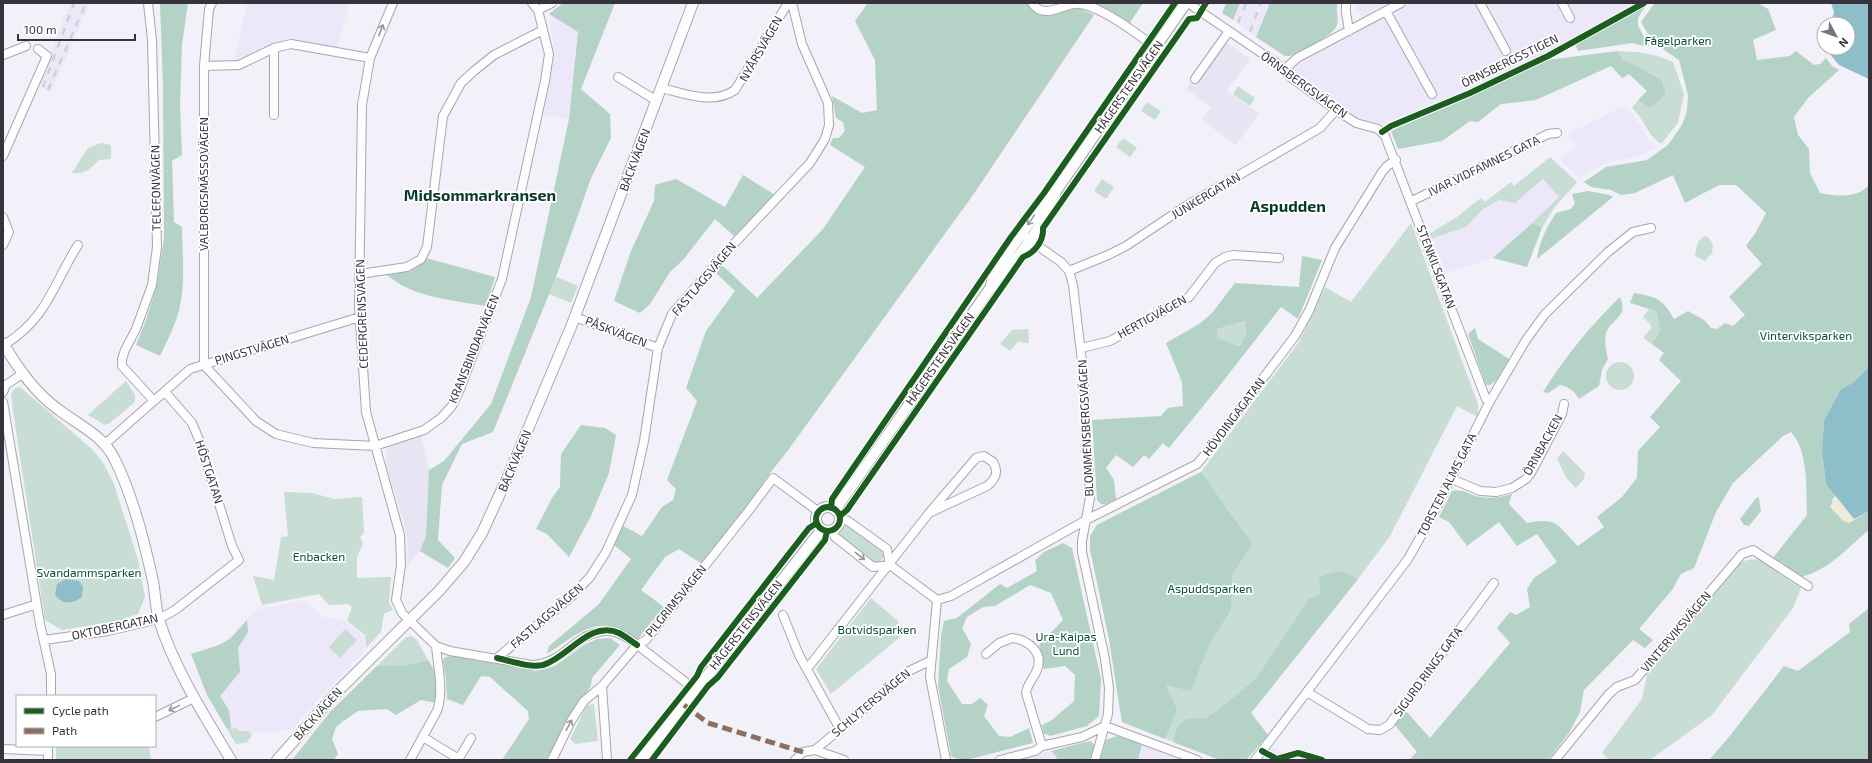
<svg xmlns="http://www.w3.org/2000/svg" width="1872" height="763" font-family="'Exo 2',sans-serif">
	<rect width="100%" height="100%" fill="#f2f0f8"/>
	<path fill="#e7e4f4" d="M1222,39l28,20 -23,32 32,22 -23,32 -34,-25 9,-13 -25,-18z
		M421,436l8,34 -3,66 -6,15 -13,15 1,-22 -4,-22 -18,-57v-11l2,-6 4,-3z"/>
	<path fill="#ede8f9" d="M70,3h20l-39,89 -14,-7z
		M247,3h103l-14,45 -44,-8 -9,1 -10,3 -34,16 -5,1z
		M1240,3h30l-14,34 -23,-17z
		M1355,3h35l-26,14 -8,-5z
		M1411,3h229l-95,52 -70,33 -88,37 -28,-6 -63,-43 -1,-7 3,-6z
		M549,14l29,18 -9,87 -25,-4 11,-61z
		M1622,107l9,4 18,29 8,7 -14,8 -38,8 -26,15 -19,-18 1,-3 14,-9 -7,-14z
		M1543,178l17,19 -67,61 -47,15 -16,-34 35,-12 18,-18 16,-9 16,3z
		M305,600l19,18 18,1 22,18 1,14 -48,49 -25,30 -38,3 -7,10 -11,2 -20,-39 -18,-44 36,-28 21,-24z
		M1142,744l39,16h-43z
		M1271,748l40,12h-50z
		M1051,751l5,5 1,4h-42z"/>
	<path fill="#c8ddd4" d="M1618,51c21,1 36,2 55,11l11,32 -6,29 -17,21c-15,-10 -16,-25 -29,-36l6,-8 12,8 11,-29c-13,-6 -24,-14 -38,-19z
		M1238,86l17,12 -5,8 -17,-12z
		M1147,102l14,9 -6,9 -14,-9z
		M1123,138l14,10 -7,9 -14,-10z
		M101,143l10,2v14l-12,1c-9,9 -13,14 -27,13l16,-25z
		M1550,157l27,25 -23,26 -12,20 -10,-5 27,-26 -16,-18 -28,24 -16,-3 -16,9 -17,18 -36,12 -1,-5 28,-17 24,-19 4,4 26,-20 3,4z
		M1102,179l12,8 -8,12 -12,-8z
		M1411,223l67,181v13l-21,-11 -67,130 -32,43 -107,134 17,22 -22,25h-26l-98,-38 -13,-83 -19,-90v-13l7,-11 104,-53 98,-130 26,-55 26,15z
		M1705,236l3,1 5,7 -1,9 -7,8 -10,-5c1,-8 2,-17 10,-20z
		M556,277l22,9 -7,17 -22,-9z
		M1649,309l7,2 4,20 -8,13 -9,-6 8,-10 -1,-4 -7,-7z
		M1245,321l1,16 -8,9 -21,-8v-9z
		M1028,329l1,14 -11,-1 -8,9 -10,-7 12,-14z
		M1606 376a14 14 0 1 1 28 0a14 14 0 1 1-28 0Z
		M126,381l9,14v7l-25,21 -5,2 -17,-10z
		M20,387l72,62 12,15 10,20 24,76 7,37 -7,17 -20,7 -56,9 -17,-10 -32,-209 -2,-17 4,-6z
		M1563,451l22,22 -1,6 -8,9 -9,-9 -10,-20z
		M284,492l28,1 22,6 28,-2 2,35 -4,6 3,5 -6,14v21l34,-1 -2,26 4,7 -9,4 -3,18 -15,16 -1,-13 -18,-14 5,-14 -4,-3 -19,1 -10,-11 -57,11 -9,-29 21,4 7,-43 7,-1z
		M846,525l36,26 2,5 -4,6 -4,1 -37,-28z
		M1760,559l41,29 -8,20 -81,107 -62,45h-41l-7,-7 40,-54 5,-25 90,-110 10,-4z
		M871,598l27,23 2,16 -69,57 -15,-25z
		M345,629l12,11 -17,18 -11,-11z
		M411,636l6,4 11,20 -21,5 -30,1 29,-29z
		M594,704l4,37 -23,3 -5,-5 17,-34z
		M236,728l3,3h9l4,4 -5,7 -11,2 -9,-15z
		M56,746h93l2,14h-95z"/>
	<path fill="#b4d2c5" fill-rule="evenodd" d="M160,3h28l-6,42 -2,59 2,51 -10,6 2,61 8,5c0,27 4,56 -3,83 -4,16 -12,31 -19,46l-24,-11 9,-22 12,-38 7,-47 -1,-151z
		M563,3h52l-34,86 29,25 1,24 -20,40 -35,99 -63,155 -31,12 -20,41 -4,55 17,18 -7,10 -28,-17 6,-15 3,-66 15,-9 47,-57 40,-107 38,-178 9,-87 -29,-18z
		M868,3h160l5,7 8,5 38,-7 15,7 -121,180 -187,258 -16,20 -39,55 -29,36 -23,-15 -14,8 -24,33 23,17 -27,33c-36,-30 -57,-7 -90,14l2,-8 50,-42 32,-45 -17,-14 9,-19 19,10 20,-29 11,-7 3,-11 -9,-9 30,-79 -11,-13 20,-57 29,-40 -20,-19 6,-8 36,34 66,-69 42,-62 -35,-22 3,-7h6l6,-7 -2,-9 -7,-4 -4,-22 30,17 15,-3 -2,-50 -20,-39z
		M1088,3h55l-14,21 -29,-18z
		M1226,3h14l-7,17 -11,-7z
		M1270,3h68c-3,8 1,14 -1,22 -3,11 -36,25 -47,31h-5l-29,-19z
		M1655,3h103l10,6 8,21 -23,10 4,20 33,-4 6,-5 18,14 6,-1 6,-6 6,8 7,4 -31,28 -14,19 4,18 11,14 1,24 10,20c16,3 37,6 49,-8v182l-15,15 -13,7 -17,31 -2,31 4,33 10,11 -4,5 17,23 20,-12v19c-20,16 -42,42 -69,47l-28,-18 35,-44c-1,-25 2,-63 -16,-83l-8,4 -50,47 -17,29 -22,56 -13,6 -9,16 -33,39 14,11 -8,8 -12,-8 -49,50 -4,22 -11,21 -21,27h-139l8,-8 -23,-28 11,-14 25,28 80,-95 -13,-15 13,-16 6,3 14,-8 -3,-18 7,-11 23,-16 -20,-28 -20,12 -18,-24 -32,24 -18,-24 -10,-5 13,-26c14,-2 16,4 28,6 11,2 21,0 32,-3l-3,10 18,19c32,-7 31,4 51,23l26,-19 -7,-10 25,-20 15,-19 1,-27 22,-24 -10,-10 31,-36 -22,-21 5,-7 -12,-9 8,-13 -4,-20 -26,-8 4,-10c23,4 29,6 40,26l14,-8 16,9 7,8 6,1 8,-6 8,3 12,-11 -16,-18 33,-33 -16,-18 10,-14 10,-19 -30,-28h-17l-34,18 -12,-28 -38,18 -14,2 -10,-5 -20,-3 -7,-5 22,-15 41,-7 21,-15 14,-20 5,-14 1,-16 -9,-35c-18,-12 -28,-19 -38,-38z
		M1648,4c-17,18 -10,22 1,41l-1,2 -16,-4 -54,8 -3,-7z
		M1618,51l5,9c14,5 25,13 38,19l5,15 -16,14 -12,-8 9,-9 -18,-17 -7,4 -11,-12 -75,34 -35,4 -23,18 -8,-1 -28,20 -44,8 -7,-18 156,-71z
		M743,175l32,20 -41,41 -19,-17 -32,41 -13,12 -20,32 -10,9 -26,-12 17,-50 23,-50 1,-16 21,-6 49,28z
		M1588,191l22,4 3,2 -76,62c2,-17 10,-32 19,-46l15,-4 4,-6 -3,-9z
		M1532,223l10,5 -15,39 -34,-9z
		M1302,256l20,4 -24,59 -17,-12 -64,82 -48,59 -6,-5 -14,16 -5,-4 -11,12 -17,-12 -10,13 8,12 2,19 -10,5h-5l-4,-4 -5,-80 69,-4 7,-8 15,-2 -1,-24 -16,-39 33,-19 13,-11 23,-30 64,4zM1245,321l1,15 -7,10 -22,-8v-9z
		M426,258l69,19 -9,29c-34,-6 -72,-8 -99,-31l24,-4z
		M1620,297c9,20 -8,21 -14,36 -2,8 0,18 2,26l-6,11 -3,16 -20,13c-5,-8 -9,-12 -19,-14l-12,8 -5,-1c22,-35 47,-66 77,-95z
		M1475,328l3,11 31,20 -13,22 -6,4h-4l-18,-51z
		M581,425l24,3 11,7 -7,38 -18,43 -22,41 -22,-23 -11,-5 16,-31 8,-11 1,-33z
		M1201,472l51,72 -20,31 -1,35 -22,34 -18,47 -25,-6 11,25 -12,29 -43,-17 -13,-83 -19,-90v-13l7,-11z
		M1757,497l2,1 2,13 -12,15 -5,-1 -4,-6z
		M1063,543l9,5 29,131 -2,37 -12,10 -37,10 -7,-3 -1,-8 10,-5 22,-19 1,-26 -10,-9 -21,3 -5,-24 24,-25 -12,-27 -21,-8 -35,21 -12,1 -16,10 -5,11 9,16 -4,13 -18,12 -2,12 15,23h10l8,-6 8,7 -4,11 15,20 11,1 19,-9 4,15 -67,17h-7l-8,-4 -13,-70 3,-50 3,-15 13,-3 43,-34 7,4 30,-17 -2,-11 9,-8z
		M1340,571l18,8 -107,134 17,22 -22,25h-26l-47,-18 4,-15 10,-8 19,-1 11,-7 39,-32 53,-80 12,-5 -2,-17z
		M1869,608v152h-160l20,-23 55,-71 14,5 52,-39 -1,-8z
		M247,620l1,12 -10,16 2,24 -20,24 9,14 2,18 -4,1 -20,-34 -16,-41 28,-9 11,-6z
		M610,638l10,7 -28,33 -1,8 -20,28 -25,46h-44l27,-41 -1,-8 -38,-34 -9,-1 -18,29 -16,-6 -1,-20 -3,-18 2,-4 7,-1 84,15 19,-5 29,-21 13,-6z
		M428,660l7,12 1,31 -15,-3 -25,15 -9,-6 -29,2 -16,11 -6,5 -4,12 6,15 -4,6h-42l38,-48 47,-46 30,-1z
		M1117,736l25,8 -4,16h-38l6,-20z
		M1090,741l6,5 -5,14h-34l-1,-4 -5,-5z"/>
	<path fill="#f0ead9" d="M1836,495l18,24 -5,4 -6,-2 -13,-14z"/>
	<path fill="#8ebec9" d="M1831,3h38v76l-30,-14 -14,-17h23v-24h-17l3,-12z
		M1869,367v144l-15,8 -28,-35 -4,-33 2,-31 17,-31 13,-7z
		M66,579l13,2 4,6 -1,10c-9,7 -20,8 -27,-2l2,-11z"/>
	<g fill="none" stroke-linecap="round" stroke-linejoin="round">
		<defs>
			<path id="minor" d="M148,3l4,37 5,207 -5,38 -16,44 -11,21 -3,9v7l32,35
				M393,3l-23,55 -8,47 -3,201 7,106 34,123 1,30 -5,35 6,13 34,33 14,5 82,14c24,-1 34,-17 53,-28 10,-5 23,-8 33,-4 11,4 22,14 31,21 15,12 31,23 46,36
				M1032,3c13,19 33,-2 49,1 22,4 57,30 75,44
				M1188,3l88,60 17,16 43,31 20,13 22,6 7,7 101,263 4,2
				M1346,3v9l3,19
				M1480,3l26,48
				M1562,3l8,15
				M538,10l14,-7
				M1386,11l46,83
				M3,55l23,-9
				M204,66l35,-1 35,-17 17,-4 79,14
				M1284,70l13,-12 104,-55
				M618,77l39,24
				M1195,79l34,-48
				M662,88c24,6 51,17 73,2l53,-87
				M274,115v-67
				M3,156l44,-100 -9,-7
				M1412,201l136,-67 9,-1
				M3,217l6,15 -6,13
				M1025,237l36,25 8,9 4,14 10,85 7,128 -8,43v11l23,107 4,29 -1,26 -13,46
				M1069,271l39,-16 18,-9 60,-40 134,-78 16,-18
				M360,274l47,-7 14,-8 6,-12 16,-131 18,-33 13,-12 20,-16 49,-25
				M575,317l83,31
				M4,345c44,-27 49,-61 74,-100
				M1081,348l29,-7 79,-44 26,-34 10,-6 8,-2 46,3
				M204,365l52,56 20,13 37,9 62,3 49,-16 17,-12 11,-12 8,-17 42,-110 43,-198 4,-27 -11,-44 -6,-7
				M204,365v-299l5,-57 3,-6
				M3,392l3,-7 16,-11
				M3,402l37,222 11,50v22
				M105,444l85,-75 170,-52
				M1452,479l28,12 16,1 16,-4 14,-9 5,-6 31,-59 2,-10
				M832,531l3,6 38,30 17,-2 -3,-16 -39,-28 -8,-3
				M890,565l47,35
				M937,600l14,-4 135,-76 111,-56 11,-13 87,-115 14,-25 26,-63 47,-76 5,-6 9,-6
				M937,600l-7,77 16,83
				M3,615l34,-11
				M783,615l16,40 41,74
				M44,640l64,-9 51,-12 16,-9 64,-50 -7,-14 -32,-104 -8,-19 -27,-31
				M986,654l13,-11 13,-5c16,2 32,14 25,32 -3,8 -10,14 -11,23l16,53
				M497,658l74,-61 19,-20 16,-25 26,-57 12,-54 14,-93 14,-34 56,-64 82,-87 15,-24 4,-14 -1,-22 -26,-59 -10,-41
				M807,669l122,-156 58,-27c9,-7 12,-14 6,-24l-9,-6 -8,2 -47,55
				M602,686l5,74
				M1307,692l61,37 12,1 9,-5 105,-142
				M155,717l39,-19
				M423,737l34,21 4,-3 10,-17
				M3,749l45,2
				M815,750l94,-79 21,-10
				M48,760v-13
				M410,760l27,-49c7,-20 1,-43 -1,-65
				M552,760l19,-39 13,-20 18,-15 35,-41 9,-5 104,-131 23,-31 46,34
				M795,760l8,-8 12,-2 29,10
				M1000,760l35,-9 7,-5 40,-9 23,-11 92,34
				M1255,760l153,-201 23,-41 59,-117 36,-61 19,-26 63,-62 25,-20 18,-4
				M1555,760l54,-66 8,-7 18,-7 107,-126 11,-4 55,36"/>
			<path id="tertiary" d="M991,285l5,-15 50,-71 10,-8
				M3,343c15,25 32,50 56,67 21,16 44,25 56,50 18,36 29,81 38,121 2,12 3,29 6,39 16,50 45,95 72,140
				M816 519a12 12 0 1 1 24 0a12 12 0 1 1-24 0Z
				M835,510l156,-223c22,-21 57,-67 65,-96l130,-188
				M277,760l61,-69 101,-100 25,-29 18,-29 27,-59 62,-147 122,-324
				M641,760l181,-231"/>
		</defs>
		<use href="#minor" stroke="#a8a6ae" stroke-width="10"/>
		<use href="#tertiary" stroke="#a8a6ae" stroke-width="12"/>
		<use href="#minor" stroke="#fdfdfe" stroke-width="8"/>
		<use href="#tertiary" stroke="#fdfdfe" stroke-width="10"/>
		<path stroke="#d0d0d2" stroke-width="2.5" stroke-dasharray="7 7" stroke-linecap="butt" d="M1238,23l8,-20
			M1250,32l11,-29
			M43,87l31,-84
			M48,90l38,-87"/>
		<path stroke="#8d6e63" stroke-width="5" stroke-dasharray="10 5" stroke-linecap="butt" d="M684,705l24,18 95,29"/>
		<defs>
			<path id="cycleway" d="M1382,132l9,-6 79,-33 78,-37 96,-53
				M816 519a12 12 0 1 1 24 0a12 12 0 1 1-24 0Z
				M831,508l1,-9 179,-262 33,-44 131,-190
				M840,516l7,-6 176,-253c12,-4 21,-17 20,-29l146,-209 8,-1 9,-15
				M497,658c14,3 32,10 46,7 25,-7 46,-45 76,-32 6,3 12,8 18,12
				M1262,751l15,8 21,-6 24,7
				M630,760l67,-84 4,-9 108,-139 8,-5
				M652,760l56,-74 10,-9 107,-137 2,-9"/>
		</defs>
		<use href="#cycleway" stroke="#fff" stroke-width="8"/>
		<use href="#cycleway" stroke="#1b5e20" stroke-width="6"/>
	</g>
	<defs><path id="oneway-shaft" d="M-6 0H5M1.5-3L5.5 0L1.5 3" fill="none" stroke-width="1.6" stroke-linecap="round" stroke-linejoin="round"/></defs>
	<g stroke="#9a989d">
		<use href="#oneway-shaft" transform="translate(381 30) rotate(-69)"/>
		<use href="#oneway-shaft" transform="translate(1031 220) rotate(125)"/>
		<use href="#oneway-shaft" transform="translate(860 556) rotate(38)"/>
		<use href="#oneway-shaft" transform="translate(174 708) rotate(154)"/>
		<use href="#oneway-shaft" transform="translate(569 725) rotate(-62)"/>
	</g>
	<g text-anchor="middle" stroke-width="3.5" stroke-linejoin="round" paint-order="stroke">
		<g font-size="12" fill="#054e31" stroke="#fff">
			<text x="1678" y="45">Fågelparken</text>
			<text x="1806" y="340">Vinterviksparken</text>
			<text x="319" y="561">Enbacken</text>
			<text x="89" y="577">Svandammsparken</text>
			<text x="1210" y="593">Aspuddsparken</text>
			<text x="877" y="634">Botvidsparken</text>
			<text x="1066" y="641">Ura-Kaipas<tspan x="1066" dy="14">Lund</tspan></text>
		</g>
		<g font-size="12" fill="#36333c" stroke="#fff">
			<text transform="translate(761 49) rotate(-60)" y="4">NYÅRSVÄGEN</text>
			<text transform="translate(1510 61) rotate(-26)" y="4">ÖRNSBERGSSTIGEN</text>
			<text transform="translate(1304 85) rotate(36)" y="4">ÖRNSBERGSVÄGEN</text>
			<text transform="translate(1129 87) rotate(-55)" y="4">HÄGERSTENSVÄGEN</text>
			<text transform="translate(635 160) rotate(-69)" y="4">BÄCKVÄGEN</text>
			<text transform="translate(1484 166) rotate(-26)" y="4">IVAR VIDFAMNES GATA</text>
			<text transform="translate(204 184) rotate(-90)" y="4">VALBORGSMÄSSOVÄGEN</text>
			<text transform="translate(156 188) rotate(-91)" y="4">TELEFONVÄGEN</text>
			<text transform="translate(1206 196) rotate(-31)" y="4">JUNKERGATAN</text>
			<text transform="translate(1436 267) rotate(69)" y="4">STENKILSGATAN</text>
			<text transform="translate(704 279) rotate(-50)" y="4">FASTLAGSVÄGEN</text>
			<text transform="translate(362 314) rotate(-92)" y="4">CEDERGRENSVÄGEN</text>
			<text transform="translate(1152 317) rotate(-29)" y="4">HERTIGVÄGEN</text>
			<text transform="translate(616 332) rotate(21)" y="4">PÅSKVÄGEN</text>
			<text transform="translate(474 349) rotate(-68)" y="4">KRANSBINDARVÄGEN</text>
			<text transform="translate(252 350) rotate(-17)" y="4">PINGSTVÄGEN</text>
			<text transform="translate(940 359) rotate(-55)" y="4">HÄGERSTENSVÄGEN</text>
			<text transform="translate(1234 417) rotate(-53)" y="4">HÖVDINGAGATAN</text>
			<text transform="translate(1086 428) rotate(-93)" y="4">BLOMMENSBERGSVÄGEN</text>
			<text transform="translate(1543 445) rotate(-61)" y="4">ÖRNBACKEN</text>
			<text transform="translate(515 461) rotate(-67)" y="4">BÄCKVÄGEN</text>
			<text transform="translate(209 472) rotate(72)" y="4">HÖSTGATAN</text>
			<text transform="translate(1447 485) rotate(-63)" y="4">TORSTEN ALMS GATA</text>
			<text transform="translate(676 601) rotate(-51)" y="4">PILGRIMSVÄGEN</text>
			<text transform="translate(547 616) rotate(-41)" y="4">FASTLAGSVÄGEN</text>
			<text transform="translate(746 625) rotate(-52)" y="4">HÄGERSTENSVÄGEN</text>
			<text transform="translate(115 627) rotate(-12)" y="4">OKTOBERGATAN</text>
			<text transform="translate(1676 632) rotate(-50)" y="4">VINTERVIKSVÄGEN</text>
			<text transform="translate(1428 672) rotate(-54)" y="4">SIGURD RINGS GATA</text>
			<text transform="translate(871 703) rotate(-40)" y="4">SCHLYTERSVÄGEN</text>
			<text transform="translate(318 714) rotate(-48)" y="4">BÄCKVÄGEN</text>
		</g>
		<g font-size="16" font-weight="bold" fill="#093a29" stroke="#fff">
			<text x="480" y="201">Midsommarkransen</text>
			<text x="1288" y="212">Aspudden</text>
		</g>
	</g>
	<rect width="1872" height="763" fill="none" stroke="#36333c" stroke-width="8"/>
	<rect x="16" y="695" width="140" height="52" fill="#ffffff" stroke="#afadb1"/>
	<rect x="24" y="708" width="20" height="6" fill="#1b5e20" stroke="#afadb1"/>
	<text x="52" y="715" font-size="12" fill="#36333c">Cycle path</text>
	<rect x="24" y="728" width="20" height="6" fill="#8d6e63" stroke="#afadb1"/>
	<text x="52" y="735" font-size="12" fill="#36333c">Path</text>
	<g transform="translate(1836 36) rotate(131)"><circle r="19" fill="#ffffff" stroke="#afadb1"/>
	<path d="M0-3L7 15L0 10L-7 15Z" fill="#78757e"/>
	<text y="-6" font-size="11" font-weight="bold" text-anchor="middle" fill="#36333c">N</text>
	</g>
	<path d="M18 34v6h117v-6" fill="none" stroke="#36333c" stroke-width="2"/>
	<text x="24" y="34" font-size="12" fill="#36333c" stroke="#ffffff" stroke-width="3" paint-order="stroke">100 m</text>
</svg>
